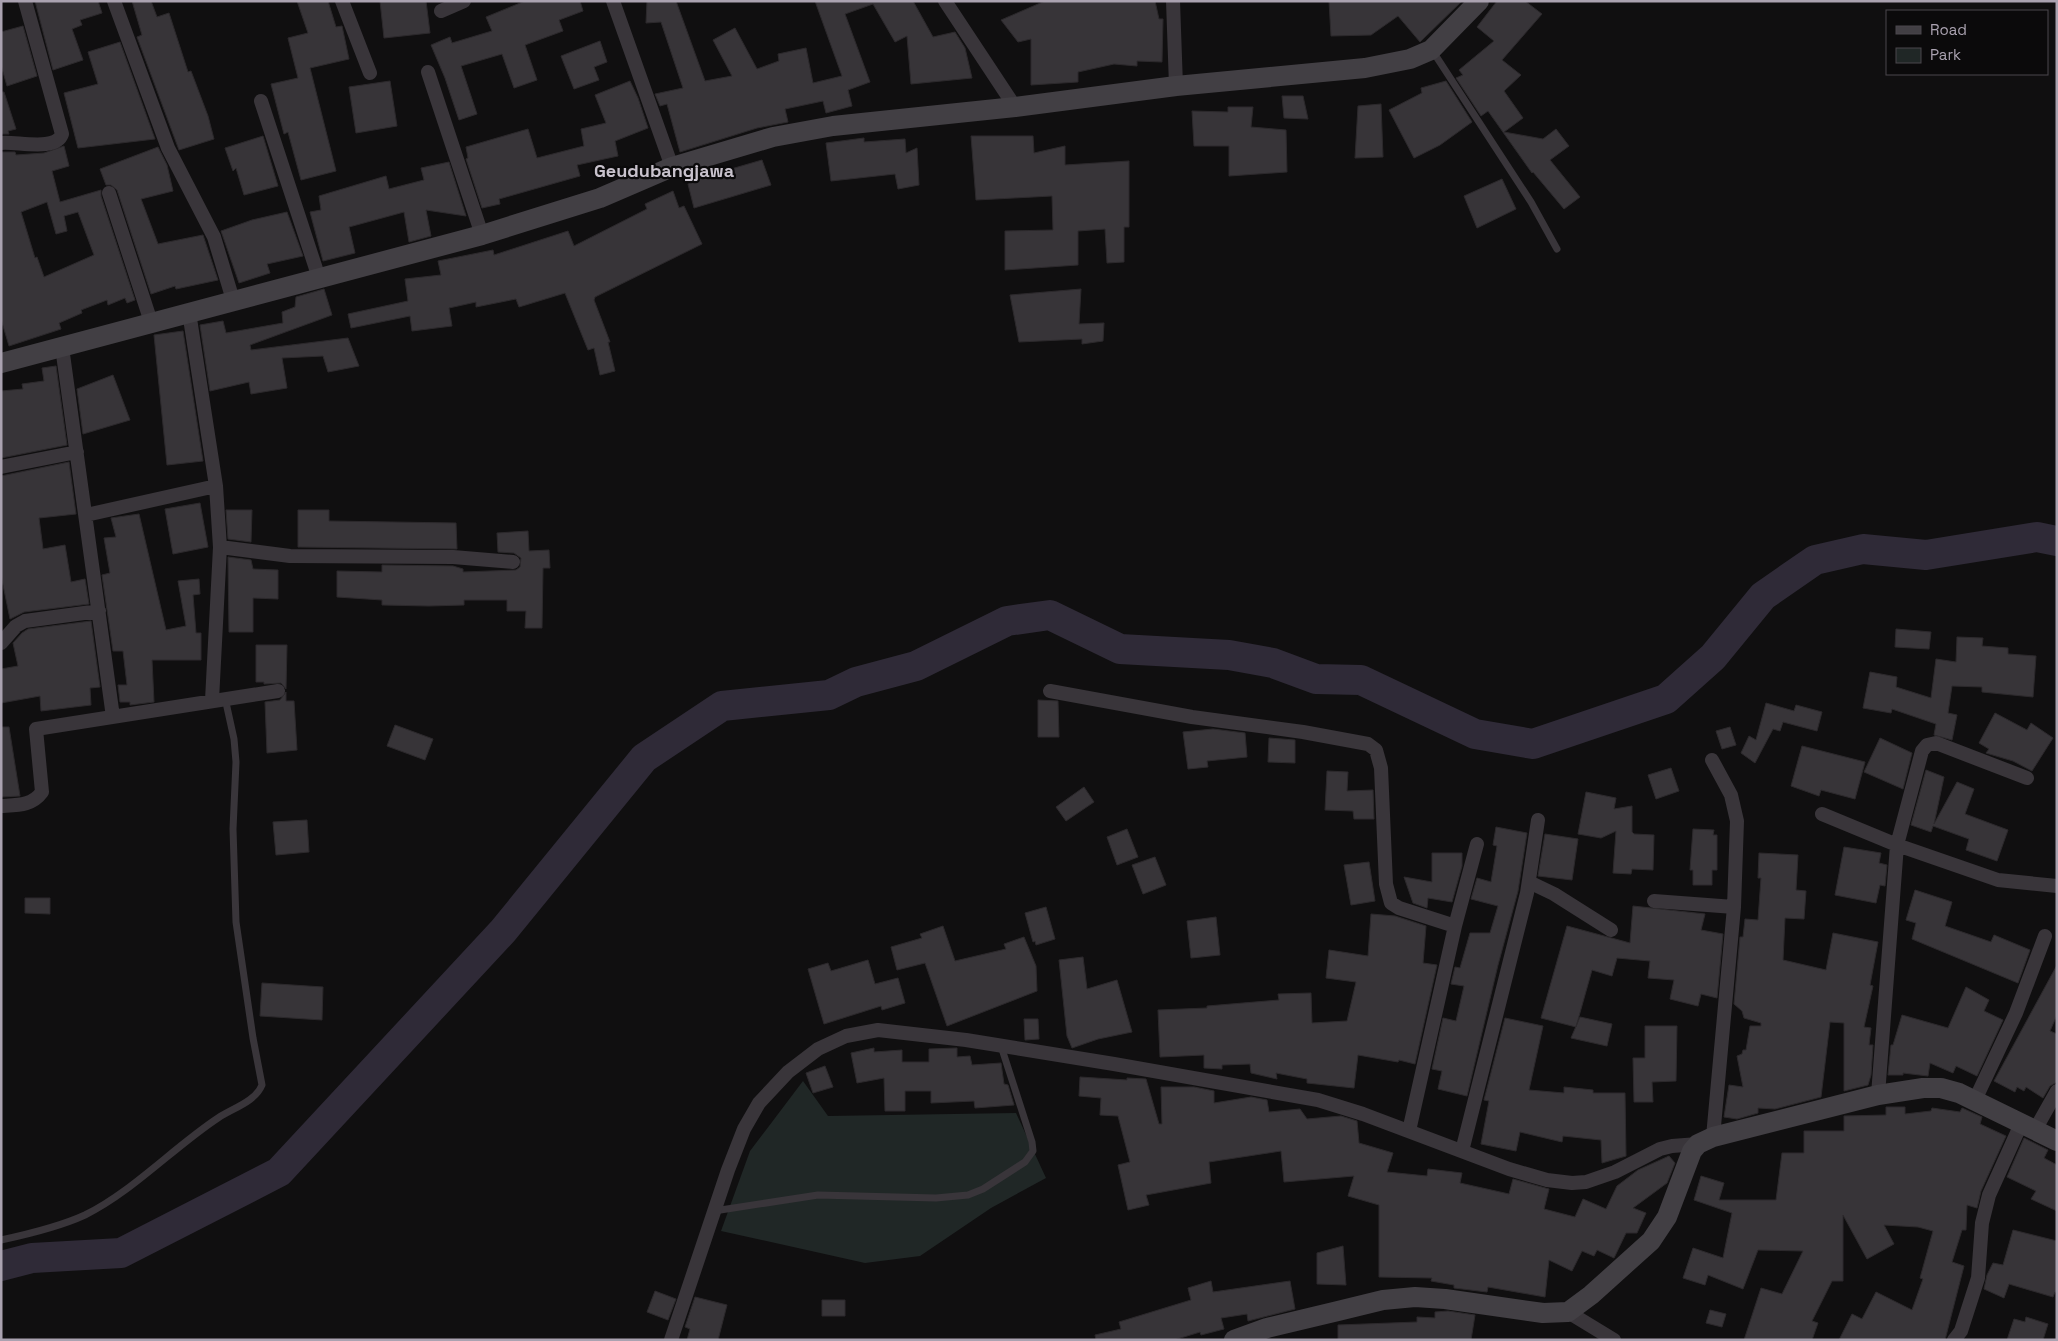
<svg xmlns="http://www.w3.org/2000/svg" width="2058" height="1341" font-family="'Space Grotesk',sans-serif">
	<rect width="100%" height="100%" fill="#100f10"/>
	<path fill="#202726" d="M803,1081l25,35 188,-3 30,65 -55,30 -71,48 -55,7 -144,-32 29,-80z"/>
	<g fill="none" stroke-linecap="round" stroke-linejoin="round">
		<path stroke="#2f2a37" stroke-width="30" d="M1,1266l31,-8 89,-5 158,-81 224,-241 141,-173 78,-52 107,-11 27,-13 60,-16 91,-45 43,-6 70,34 109,6 44,8 43,16 45,1 114,54 58,10 133,-45 47,-42 50,-61 52,-36 48,-11 63,6 111,-18 20,4"/>
	</g>
	<path fill="#373438" stroke="#2c292c" fill-rule="evenodd" d="M35,1h63l4,12 -22,7 2,5 -10,4 11,31 -30,10z
		M132,1h19l6,16 12,-4 19,59 3,-1 17,45 6,23 -35,11 -42,-113 5,-2z
		M297,1h31l8,26 6,-1 7,33 -39,9 26,103 -35,9 -13,-48 -4,2 -13,-50 27,-6 -10,-40 20,-5z
		M380,1h46l4,32 -46,5z
		M525,1h55l3,10 -24,9 4,11 -38,14 12,35 -23,8 -12,-34 -41,12 16,48 -18,6 -14,-42 -14,-33 19,-8 2,6 40,-12 -6,-14z
		M647,1h29l29,80 27,-5 -19,-36 22,-12 22,41 22,-8 -1,-7 28,-6 7,35 29,-7 -27,-75h98l20,36 22,-5 10,16 7,30 -61,6 -4,-48 -12,6 -22,-38 -28,10 25,68 -22,8 4,16 -26,7 -3,-12 -38,8 3,13 -31,6 -77,24 -13,-48 -7,2 -5,-12 28,-6 -22,-66 -15,1z
		M1045,1h110l4,18h4l-1,43 -25,-1v5l-23,-2 -36,8v10l-47,3v-46l-13,3 -17,-22z
		M1329,1h133l-42,41 -22,-26 -27,19 -40,1z
		M1497,1h28l17,13 -40,46 19,15 -17,16 19,27 -19,14 39,7 13,-10 13,17 -19,14 30,37 -16,12 -31,-37 -1,1 -44,-62 -7,5 -25,-38 7,-3 -4,-5 35,-29 -17,-14z
		M23,26l14,50 -30,10 -6,-21v-33z
		M600,41l7,21 -13,5 5,13 -25,9 -13,-33z
		M120,42l35,97 -77,9 -14,-55 34,-9 -10,-32z
		M390,81l7,45 -41,7 -7,-46z
		M630,81l8,17 10,30 -33,13 3,15 -41,9 3,11 -81,23 1,5 -18,4 -16,-49 2,-1 -2,-11 62,-18 9,29 47,-12 -3,-17 25,-6 -11,-28z
		M1446,81l26,41 -32,23 -26,13 -25,-48 33,-17 -1,-5z
		M1,92h3l12,37 -8,2 1,3h-8z
		M1282,96h21l5,23 -24,-1z
		M1381,104l2,53 -28,1 3,-52z
		M1228,107h25l-2,20 35,3 1,42 -58,4v-30h-35l-2,-35 36,1z
		M263,136l15,50 -34,9 -8,-27 -3,3 -8,-23z
		M971,136h62l1,17 31,-7v19l64,-4v66h-5v35l-17,1 -2,-34 -27,2v34l-73,5v-39l48,-1 -1,-34 -76,4z
		M864,138v4l41,-3 1,14 11,-5 2,37 -21,4 -3,-15 -64,7 -5,-38z
		M64,146l5,20 -17,5 8,31 41,-12v6l34,104 -8,3 -2,-5 -17,7 -1,-5 -26,10 1,3 -23,10 2,6 -52,17 -8,-27v-167h14l1,3 28,-2zM47,202l9,32 11,-3 -3,-15 14,-4 16,43 -50,22 -7,-20 -2,1 -14,-46z
		M158,147l9,18 6,26 -32,8 17,45 45,-9 15,45 -42,9 -1,-3 -24,8 -34,-104 -6,-5h-5l-6,-16z
		M762,160l9,25 -77,23 -6,-24 2,-3z
		M449,162l17,54 -40,-6 5,26 -22,6 -5,-30 -55,15 6,26 -32,8 -13,-49 11,-2 -2,-14 67,-20 3,13 35,-9 -3,-12z
		M1502,179l14,30 -39,19 -13,-32z
		M673,191l6,17 5,-2 18,38 -107,53 -1,3 16,42h-2l7,29 -15,4 -6,-27 -6,2 -23,-57 -46,14 -3,-8 -40,8v-5l-27,6 3,18 -40,5 -2,-15 -59,12 -3,-14 60,-13 -3,-22 36,-4 -3,-14 55,-11 1,5 74,-24 6,15 73,-37 -2,-5z
		M287,212l16,44 -36,8 3,9 -31,10 -18,-52 31,-11z
		M324,289l8,26 -82,30 1,5 97,-12 11,28 -31,6 -5,-16 -41,2 5,30 -36,6 -2,-12 -39,9 -10,-66 23,-4 3,12 57,-10 -1,-11 13,-5 1,-10z
		M1081,289l-2,35 25,-1 -1,18 -21,3v-5l-63,3 -9,-47z
		M183,331l20,130 -36,4 -13,-130z
		M56,366l11,79 -66,13v-67l22,-2 -1,-5 22,-3 -2,-13z
		M113,375l17,45 -47,14 -6,-45z
		M69,462l7,52 -37,4 4,31 22,-4 6,37 14,-3 4,25 -65,8 -14,7 -9,-44v-99z
		M200,503l8,44 -35,7 -8,-45z
		M226,510h26l-1,32 -23,-3z
		M298,510h31v11l127,2 1,26 -159,-2z
		M139,514l27,116 20,-4 -8,-45 21,-2 1,15 -7,1 3,38h5v27h-49l2,42 -24,3v-3h-10l-2,-17h9l-4,-34h-10l-11,-76 8,-2 -6,-35 12,-1 -5,-19z
		M528,531l1,20 20,-1 1,18h-7l-1,60h-17l1,-17h-19v-11h-43v5l-35,1 -47,-1v-5l-45,-3v-26l45,1v-7l71,1 10,3v3l53,-2 4,-3 1,-9 -7,-5 -16,-1 -1,-19z
		M228,557l23,3 2,9 25,1v29l-25,-1v34h-24z
		M91,621l9,66 -10,1 1,17 -50,6 -1,-15 -39,7v-34l17,-3 -5,-23 9,-10 6,-4z
		M1896,629l35,3 -2,17 -34,-2z
		M1957,637l26,1 -1,8 26,2v6l28,2 -3,41 -51,-5v-5l-30,-1 -4,27 9,2 -5,25 -18,-5 2,-11 -44,-15 -1,4 -28,-5 7,-36 27,5 -1,10 35,11 5,-39 20,3z
		M256,645h31l-1,44 -5,-6 -17,1v-2h-8z
		M286,692v9h8l3,49 -30,3 -2,-51 15,-2z
		M1038,700l20,1 1,36h-21z
		M1766,703l28,8 2,-6 26,7 -5,19 -34,-9 -3,9 -7,-2 -18,34 -14,-10 8,-17 7,4z
		M1995,713l32,17 4,-7 22,15 -21,33 -19,-10 -27,-8 3,-4 -10,-6z
		M395,725l38,14 -8,21 -38,-14z
		M1,727h8l11,69 -19,1z
		M1730,727l6,18 -14,4 -6,-18z
		M1213,729l32,4 2,24 -40,4 1,6 -20,2 -5,-37z
		M1269,738l26,2v23l-27,-1z
		M1880,738l32,15 -9,36 -39,-17z
		M1802,746l63,16 -10,37 -34,-9 -2,6 -28,-10z
		M1671,768l8,23 -23,8 -8,-24z
		M1926,770l18,7 -10,47 23,-42 17,7 -9,25 43,16 -11,31 -31,-11 3,-11 -36,-13 -2,6 -20,-7z
		M1327,771l21,1 -1,19 26,-1 1,29h-20l-1,-8 -28,-1z
		M1084,787l10,15 -28,19 -10,-14z
		M1586,792l30,6 -2,11 18,-3v26l2,2 20,1 -1,35 -21,-1 -1,5 -18,-1 3,-42 -15,7 -23,-4z
		M307,820l2,32 -33,3 -3,-33z
		M1496,827l31,6 -9,58 -20,74 -31,131 -29,-7 4,-18 -10,-2 11,-51 13,3 8,-35 -13,-2 4,-17 5,1 10,-35h20l8,-27 -27,-7 6,-21 14,4 6,-36 -4,-1z
		M1127,829l11,28 -21,8 -10,-28z
		M1693,829l21,1 -1,5h4v35h-5v15h-19v-15h-3z
		M1545,834l33,5 -6,41 -34,-4z
		M1844,847l37,6 -2,10 8,2 -2,21 -5,-1 -4,18 -41,-8z
		M1432,853h30v13l-10,36 -24,-4 -1,10 -14,-5 -9,-26 28,5z
		M1759,853l39,2 -2,35 10,1 -2,28 -19,-1 -2,42 43,10 7,-37 45,9 -8,43 3,1 -9,41 7,1 -2,17h4l-2,30 -3,10 -24,6v-68l-14,-1 -9,75 -46,12 -17,-1v5l-21,6 -13,-2 5,-32 14,2 -6,-31 5,-2 1,-4h3l4,-24h11v-3l-17,-5 -2,-7 -8,-7 6,-67h3l2,-18 13,1 3,-42h-3z
		M1155,857l11,28 -23,9 -11,-29z
		M1369,862l6,39 -24,4 -7,-40z
		M1915,890l37,12 -7,24 46,16 3,-7 36,15 -12,33 -106,-44 4,-16 -10,-3z
		M25,898h25v16l-25,-1z
		M1633,906l72,8 -4,16 22,4 -6,64 -16,-4 -3,12 -28,-7 4,-19 -26,-2 2,-17 -33,-3 -5,18 -20,-6 -16,57 -35,-9 26,-92 63,17z
		M1046,907l9,32 -19,6 -1,-4 -2,1 -8,-29z
		M1371,914l24,2 31,10 -3,37 14,2 -22,99 -16,-4 -1,2 -40,-7 -4,33 -47,-5v-4l-31,-6 1,6 -26,-6 -1,-9 -28,1v4l-18,-1v-13l-44,2 -2,-47 49,-2v-2l72,-6 -1,-6 33,-1 1,30 35,-2 9,-39 -30,-4 3,-28 39,6z
		M1216,917l4,38 -29,3 -4,-37z
		M943,926l12,35 51,-12 -2,-5 20,-7 12,29 1,25 -90,35 -22,-63 -28,7 -6,-23 31,-9 -2,-4z
		M1083,957l4,32 30,-9 15,52 -34,7 -26,9 -5,-12 -8,-76z
		M868,960l7,24 23,-6 7,25 -23,7 -1,-4 -57,18 -16,-55 20,-6 3,8z
		M2057,965v50l-7,16 7,3v48l-7,4 -7,12 -17,-11 -2,4 -7,-4 -2,5 -21,-11z
		M262,983l61,4 -1,33 -62,-4z
		M1966,987l23,13 -5,11 19,9 -26,56 -21,-10 -3,7 -23,-10 -2,13 -25,-3v2h-15l3,-30h2l9,-30 46,13z
		M1580,1017l32,7 -5,22 -36,-8z
		M1505,1018l38,8 -14,64 35,3v-6l29,3v3h32l1,63 -24,7 -1,-23 -38,-4 -1,6 -42,-10 -4,19 -35,-7 8,-43 -5,-1z
		M1024,1019h14l1,20 -14,1z
		M1645,1026h32l-1,55 -24,1 1,20h-19l-1,-44h12z
		M874,1048v4l28,-2v12h27v-13l28,-1v9l13,-1 2,9 29,-2 3,21 4,1 6,20 -39,3 -1,-7 -43,2v-12h-26v20h-20l-1,-33 -27,5 -6,-30z
		M825,1066l8,21 -20,6 -7,-20z
		M1080,1077l47,3v-2l19,1 13,45h3l-1,-37h33l20,4v12l37,-6 16,3 2,12 31,-3 7,10 34,-3 16,5 2,22 34,10 -6,19 40,4 1,-7 34,4 -2,10 49,11 4,-15 36,10 -5,20 31,8 8,-18 23,10 11,-23 21,-16 31,-14 6,7 -8,20 -34,25 13,5 -9,20h-11l-12,25 -17,-8 -3,6 -12,-5 -10,20 -23,-11 -4,37 -57,-10 -1,5 -33,-4v-3l-23,-4 1,-3 -53,-1v-72l-31,-9 6,-20 -70,6 -3,-31 -72,11 2,21 -65,12 3,10 -21,5 -10,-45 12,-3 -12,-46 -18,-1 1,-17 -22,-2z
		M1886,1107h19v7l26,-3 1,-3 28,4 2,-4 20,9 -2,7 26,12 -25,55 -4,17 -10,-3 -1,25h-4l-10,32 12,4 -19,74h-106l13,-26 10,5 14,-27 36,18 11,-31 -3,-1 13,-47 -15,-4 -34,-2 10,19 -27,15 -24,-44v66h-11l-20,40 6,2 -6,17h-68l17,-52 21,6 21,-43 -45,-1 -15,39 -35,-14 -3,10 -22,-7 10,-30 30,10 9,-45 -38,-13 7,-24 23,7 -5,17h57l6,-47h22v-22h40v-15l42,-1z
		M2024,1138l24,12 -4,8 13,7v46l-26,-12 5,-8 -29,-14z
		M2013,1230l44,11v51h-2l-2,5 -44,-13 -5,14 -20,-9 3,-14 6,-12 10,2z
		M1343,1246l3,39 -29,-1v-31z
		M1211,1281l2,11 77,-11 5,28 -47,12 -1,-7 -26,4 3,11 -23,6 -1,-3 -26,8h-78l-1,-5 26,-6 -2,-7 72,-22 -3,-12z
		M655,1291l21,8 -8,21 -21,-8z
		M695,1297l32,8 -9,35h-31l3,-11 -5,-2z
		M822,1300h23v16h-23z
		M1710,1310l16,4 -4,13 -16,-4z
		M1448,1311l27,4 -4,25h-133v-15l79,-3v-5l18,1v-6z
		M2026,1317l22,7 -5,16h-36l7,-21 11,3z"/>
	<g fill="none" stroke-linecap="round" stroke-linejoin="round">
		<path stroke="#39353a" stroke-width="7" d="M1432,50l99,152 26,47
			M714,1211l104,-16 118,3 32,-3 15,-6 42,-27 8,-11 -1,-9 -31,-96
			M1,1240c28,-6 58,-13 84,-25 47,-23 89,-68 133,-97 15,-10 37,-16 44,-33l-9,-47 -17,-116 -3,-93 3,-67 -2,-23 -9,-41"/>
		<path stroke="#39353a" stroke-width="14" d="M114,1l54,147 46,89 19,63
			M342,1l28,72
			M613,1l59,166
			M945,1l70,106
			M1173,1l3,85
			M441,11l23,-10
			M428,72l54,163
			M261,101l58,177
			M1,143c15,-2 55,9 61,-9l-37,-133
			M109,193l42,129
			M189,312l27,174 4,61 -8,153
			M62,347l51,370
			M1,467l76,-15
			M86,515l130,-29
			M220,547l70,9 163,1 60,5
			M1,643l15,-17 9,-5 74,-10
			M1050,691l142,26 111,15 65,12 8,6 5,18 5,116 5,19 8,5 56,18
			M1712,760l19,35 6,26 -3,86 -21,230
			M1,806c16,-1 31,0 41,-14l-6,-63 242,-38
			M1822,814l75,31 101,35 59,6
			M1529,882l25,12 57,36
			M1654,901l80,6
			M1878,1095l19,-250 25,-94 5,-6 9,-2 91,35
			M1975,1100l41,-87 29,-77
			M2035,1130l22,-39
			M1409,1131l46,-205 22,-82
			M1462,1151l65,-258 11,-73
			M1568,1312l46,28
			M671,1340l57,-170 16,-41 15,-26 29,-31 30,-23 28,-13 32,-6 88,10 148,24 204,36 45,14 146,55 38,11 25,3 14,-1 29,-10 45,-23 12,-3 26,-2
			M1954,1340l7,-9 17,-53 4,-55 7,-28 32,-71"/>
		<path stroke="#423f44" stroke-width="20" d="M1,363l481,-128 118,-37 72,-31 101,-30 60,-11 182,-19 161,-21 189,-18 45,-9 21,-9 48,-49
			M1234,1340l33,-12 71,-17 45,-11 32,-3 30,2 98,14 25,-1 23,-17 60,-54 16,-24 25,-66 6,-7 15,-7 165,-42 45,-7h18l18,5 98,48"/>
	</g>
	<g text-anchor="middle" stroke-width="4.5" stroke-linejoin="round" paint-order="stroke">
		<g font-size="18" font-weight="bold" fill="#c8c2cc" stroke="#0b0a0b">
			<text x="664" y="177">Geudubangjawa</text>
		</g>
	</g>
	<rect width="2058" height="1341" fill="none" stroke="#aaa2b0" stroke-width="5"/>
	<rect x="1886" y="10" width="162" height="65" fill="#0b0a0b" stroke="#4b474d"/>
	<rect x="1896" y="26" width="25" height="8" fill="#423f44" stroke="#4b474d"/>
	<text x="1930" y="35" font-size="15" fill="#aaa2b0">Road</text>
	<rect x="1896" y="48" width="25" height="15" fill="#202726" stroke="#4b474d"/>
	<text x="1930" y="60" font-size="15" fill="#aaa2b0">Park</text>
</svg>
